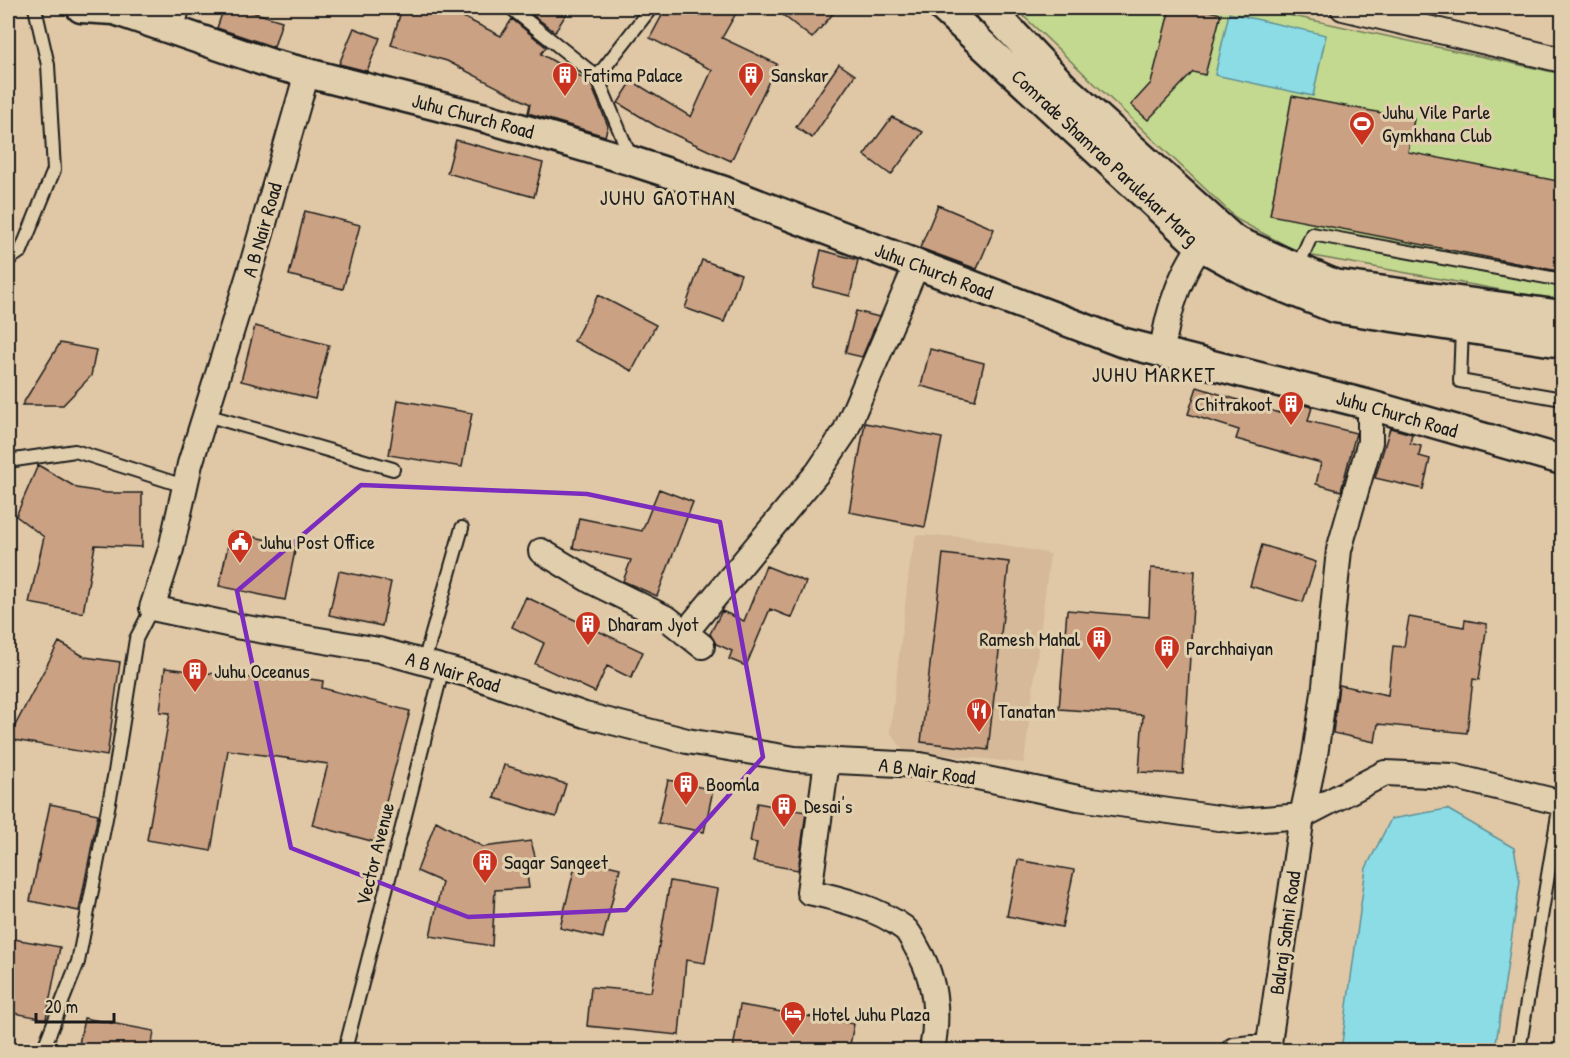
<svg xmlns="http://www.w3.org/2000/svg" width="1570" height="1058" font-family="'Patrick Hand',sans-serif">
	<rect width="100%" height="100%" fill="#e0c8a6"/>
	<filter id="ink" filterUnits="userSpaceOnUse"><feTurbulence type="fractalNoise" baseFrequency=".0167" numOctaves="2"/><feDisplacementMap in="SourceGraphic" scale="12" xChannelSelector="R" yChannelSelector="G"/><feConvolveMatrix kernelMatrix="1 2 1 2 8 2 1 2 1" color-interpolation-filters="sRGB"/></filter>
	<g filter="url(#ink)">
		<path fill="#d5b999" d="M916,535l50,2 84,17 -26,209 -120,-12 -14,-19 20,-169z"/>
		<path fill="#c2d98f" stroke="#6f7a56" stroke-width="1.5" d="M1015,8h241l306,66v227l-260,-47 -64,-34z"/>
		<path fill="#8cdce6" stroke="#5f8f95" stroke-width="1.5" d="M1229,13l97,22 -13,61 -98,-21z
			M1447,809l67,39 6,33 -25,169h-154l25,-182 25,-49z"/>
		<path fill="#caa183" stroke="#1c1c1c" stroke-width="1.5" d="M224,8h15l43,13 -8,26 -57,-19z
			M402,8h43l56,28 11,-17 34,28 -5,7 49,28 18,44 -3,10 -77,-23 2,-9 -83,-43 -56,-16z
			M524,8h46l-15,24z
			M666,8h73l-17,30 55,26 -46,97 -75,-35 -38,-23 14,-22 59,36 21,-47 -62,-32z
			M774,8h64l-26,30z
			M1170,8h27l24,6 -16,61 -12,-3 -45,48 -17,-15 20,-22z
			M354,28l26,10 -13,33 -28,-7z
			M839,64l16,11 -43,63 -16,-11z
			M1292,96l122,23 -6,33 155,30v90l-293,-57z
			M892,117l31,15 -32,43 -27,-20z
			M456,140l87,23 -9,34 -87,-24z
			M938,205l56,24 -17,40 -57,-21z
			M305,211l55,14 -17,64 -54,-14z
			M821,250l37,10 -8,36 -37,-9z
			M702,260l39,14 -17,48 -39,-14z
			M598,295l58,30 -24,46 -58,-30z
			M856,311l23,6 -17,40 -17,-4z
			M255,326l74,19 -14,54 -74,-18z
			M60,343l36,7 -5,26 -28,29h-41z
			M930,349l54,14 -9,37 -54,-14z
			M1197,387l82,26 3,-13 30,7 -4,14 48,12 -15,58 -25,-7 5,-21 -85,-24 3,-9 -51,-16z
			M398,400l74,13 -10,54 -73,-12z
			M865,423l77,15 -17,89 -76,-15z
			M1390,428l22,6 -2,9 11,3 -2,10 11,3 -7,30 -48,-11z
			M38,465l39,23 30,5h35v54l-47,-2 -12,68 -54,-10 15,-66 -28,-21z
			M659,489l34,13 -36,94 -34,-15 8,-21 -58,-12 6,-30 63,13z
			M231,532l65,14 -11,54 -66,-14z
			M1262,545l54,17 -13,40 -53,-16z
			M943,554l66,8 -21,188 -67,-8z
			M766,566l40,16 -14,36 -22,-9 -24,57 -17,-7 3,-8 -16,-7 -6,-10 12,-23 22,10z
			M1151,568l44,3 -12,203 -44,-2 4,-57 -84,-6 8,-99 82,7z
			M339,571l52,11 -9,44 -53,-11z
			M526,597l117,55 -12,26 -24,-12 -12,26 -60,-28 9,-21 -32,-16z
			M1409,617l55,10 1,-7 22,4 -8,56 -6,-1 -6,54 -89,-9 -3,18 -42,-9 6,-48 49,10 5,-49 11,1z
			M59,642l26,15 35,5 -13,94 -99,-17z
			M165,668l94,11 1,-7 63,9 -1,7 88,23 -35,131 -63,-17 16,-61 -100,-14 -17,101 -64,-11 23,-127 -10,-1z
			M504,765l62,19 -10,33 -62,-19z
			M668,780l45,10 -9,42 -46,-9z
			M757,803l49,9 -8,58 -45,-8 4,-19 -7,-1z
			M50,804l48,10 -19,97 -49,-10z
			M436,821l47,26 48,-6 6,23 -11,3 3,21 -34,2 -3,56 -62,-10 12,-54 -25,-11z
			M577,858l43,10 -17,70 -43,-10z
			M1018,860l56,10 -12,57 -55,-11z
			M670,881l48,8 -13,74 -19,-3 -7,75 -92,-9 4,-39 60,5z
			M8,938l52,9 -14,72 -38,-7z
			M740,1005l114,19 -5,26h-116z
			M84,1018l70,13 -3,19h-73z"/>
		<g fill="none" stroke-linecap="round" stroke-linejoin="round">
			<defs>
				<path id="service" d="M511,8l86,69 34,81
					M597,77l54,-69
					M8,260l13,-9 33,-81 -6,-105 -13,-57
					M1297,268l15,-34 250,46
					M1462,328l-2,53 102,18
					M206,415l187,54
					M8,461l67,-10 109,35
					M424,662l38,-134
					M43,1050l35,-88 37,-190 21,-133 16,-31
					M345,1050l98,-383
					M1519,1050l41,-247"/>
				<path id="minor" d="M1343,8l219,52
					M172,29l5,-21
					M307,73l-55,192 -62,199 -19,85 -19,59 89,19 138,23 94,26 112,39 102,26 108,18 125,6 158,33 161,23 63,-5 83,-43 67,3 110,27
					M1162,352c5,-39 21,-92 51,-119
					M541,551l50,30 77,38 34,27
					M685,633l133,-161 27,-40 72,-168
					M827,761l-18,131c33,7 68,16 95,36 6,5 9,13 13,20 19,32 22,66 15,102
					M1234,1050l35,-4
					M1268,1050l34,-234 13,-61 10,-69 14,-136 31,-108v-37"/>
				<path id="tertiary" d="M81,8l33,2 158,54 217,55 143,42 92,30 397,151 249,63 192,55
					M943,8l256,237 54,30 81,33 228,35
					M989,8l76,80 169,152 100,44 228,31"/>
			</defs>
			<use href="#service" stroke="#1c1c1c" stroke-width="16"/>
			<use href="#minor" stroke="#1c1c1c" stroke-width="28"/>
			<use href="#tertiary" stroke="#1c1c1c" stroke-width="33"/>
			<use href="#service" stroke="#e1ceac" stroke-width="12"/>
			<use href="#minor" stroke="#e1ceac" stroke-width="24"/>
			<use href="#tertiary" stroke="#e1ceac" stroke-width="28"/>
		</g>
	</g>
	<path fill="none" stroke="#7b2cbf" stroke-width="4.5" stroke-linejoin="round" d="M361,485l226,9 133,28 43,235 -137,153 -158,7 -177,-69 -54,-257z"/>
	<defs>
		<symbol id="building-pin" viewBox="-11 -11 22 30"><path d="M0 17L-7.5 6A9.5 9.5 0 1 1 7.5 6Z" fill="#c8321e" stroke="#e1ceac"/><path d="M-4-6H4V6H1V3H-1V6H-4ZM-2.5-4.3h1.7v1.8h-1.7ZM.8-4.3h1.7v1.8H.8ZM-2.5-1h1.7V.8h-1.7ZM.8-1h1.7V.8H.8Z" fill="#fff"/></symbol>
		<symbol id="stadium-pin" viewBox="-11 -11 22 30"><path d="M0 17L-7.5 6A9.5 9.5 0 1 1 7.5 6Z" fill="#c8321e" stroke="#e1ceac"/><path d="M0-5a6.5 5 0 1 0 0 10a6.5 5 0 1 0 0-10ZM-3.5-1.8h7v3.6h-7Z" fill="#fff"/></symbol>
		<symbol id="civic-pin" viewBox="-11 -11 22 30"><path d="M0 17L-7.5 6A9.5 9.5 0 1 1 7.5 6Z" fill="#c8321e" stroke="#e1ceac"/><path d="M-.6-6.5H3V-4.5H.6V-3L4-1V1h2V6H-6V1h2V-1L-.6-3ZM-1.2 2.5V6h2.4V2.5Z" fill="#fff"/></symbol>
		<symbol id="restaurant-pin" viewBox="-11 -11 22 30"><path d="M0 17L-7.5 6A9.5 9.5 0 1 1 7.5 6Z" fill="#c8321e" stroke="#e1ceac"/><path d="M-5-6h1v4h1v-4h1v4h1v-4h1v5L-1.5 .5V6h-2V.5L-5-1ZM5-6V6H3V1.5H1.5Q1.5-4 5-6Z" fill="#fff"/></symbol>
		<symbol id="hotel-pin" viewBox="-11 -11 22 30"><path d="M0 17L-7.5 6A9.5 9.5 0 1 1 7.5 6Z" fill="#c8321e" stroke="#e1ceac"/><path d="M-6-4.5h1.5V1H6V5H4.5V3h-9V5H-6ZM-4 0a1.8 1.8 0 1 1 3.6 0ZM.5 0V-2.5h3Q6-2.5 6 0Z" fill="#fff"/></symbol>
	</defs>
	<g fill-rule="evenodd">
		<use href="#building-pin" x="550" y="60" width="30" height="40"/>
		<use href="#building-pin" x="736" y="60" width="30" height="40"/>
		<use href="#stadium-pin" x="1347" y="109" width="30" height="40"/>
		<use href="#building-pin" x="1276" y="389" width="30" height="40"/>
		<use href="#civic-pin" x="225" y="527" width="30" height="40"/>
		<use href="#building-pin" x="573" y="609" width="30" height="40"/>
		<use href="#building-pin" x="1084" y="624" width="30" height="40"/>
		<use href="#building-pin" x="1152" y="633" width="30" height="40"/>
		<use href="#building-pin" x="180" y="656" width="30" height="40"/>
		<use href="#restaurant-pin" x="964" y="696" width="30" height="40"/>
		<use href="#building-pin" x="671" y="769" width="30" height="40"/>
		<use href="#building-pin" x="769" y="791" width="30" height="40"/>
		<use href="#building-pin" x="470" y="847" width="30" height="40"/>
		<use href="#hotel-pin" x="778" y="999" width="30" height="40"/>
	</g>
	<g text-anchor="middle" stroke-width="6" stroke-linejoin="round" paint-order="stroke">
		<g font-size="20" fill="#1c1c1c" stroke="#e1ceac" text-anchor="start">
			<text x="584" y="82">Fatima Palace</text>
			<text x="771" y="82">Sanskar</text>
			<text x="1382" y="119">Juhu Vile Parle<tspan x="1382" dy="23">Gymkhana Club</tspan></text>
			<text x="1272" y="411" text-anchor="end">Chitrakoot</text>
			<text x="260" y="549">Juhu Post Office</text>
			<text x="608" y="631">Dharam Jyot</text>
			<text x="1080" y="646" text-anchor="end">Ramesh Mahal</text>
			<text x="1186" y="655">Parchhaiyan</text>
			<text x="214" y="678">Juhu Oceanus</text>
			<text x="998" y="718">Tanatan</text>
			<text x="706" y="791">Boomla</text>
			<text x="804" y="813">Desai's</text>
			<text x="504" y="869">Sagar Sangeet</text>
			<text x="812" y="1021">Hotel Juhu Plaza</text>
		</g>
		<g font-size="20" fill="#1c1c1c" stroke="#e1ceac">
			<text transform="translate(473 116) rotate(15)" y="7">Juhu Church Road</text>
			<text transform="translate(1105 157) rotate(43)" y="7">Comrade Shamrao Parulekar Marg</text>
			<text transform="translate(262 230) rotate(-74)" y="7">A B Nair Road</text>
			<text transform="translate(934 271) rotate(21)" y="7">Juhu Church Road</text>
			<text transform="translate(1397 414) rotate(16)" y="7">Juhu Church Road</text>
			<text transform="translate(453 672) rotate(17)" y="7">A B Nair Road</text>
			<text transform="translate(927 771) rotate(8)" y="7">A B Nair Road</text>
			<text transform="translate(375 854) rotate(-76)" y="7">Vector Avenue</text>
			<text transform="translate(1285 933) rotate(-82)" y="7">Balraj Sahni Road</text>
		</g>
		<g font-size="21" letter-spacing="1.5" fill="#1c1c1c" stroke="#e1ceac">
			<text x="668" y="205">JUHU GAOTHAN</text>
			<text x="1154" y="382">JUHU MARKET</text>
		</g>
	</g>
	<rect width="1570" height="1058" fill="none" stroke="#e1ceac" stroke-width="30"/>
	<rect x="15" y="15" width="1540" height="1028" fill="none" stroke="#1c1c1c" stroke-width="2" filter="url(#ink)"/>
	<path d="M36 1013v9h78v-9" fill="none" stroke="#1c1c1c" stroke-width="3"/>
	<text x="45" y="1013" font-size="18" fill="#1c1c1c" stroke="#e1ceac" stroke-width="4.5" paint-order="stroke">20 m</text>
</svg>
